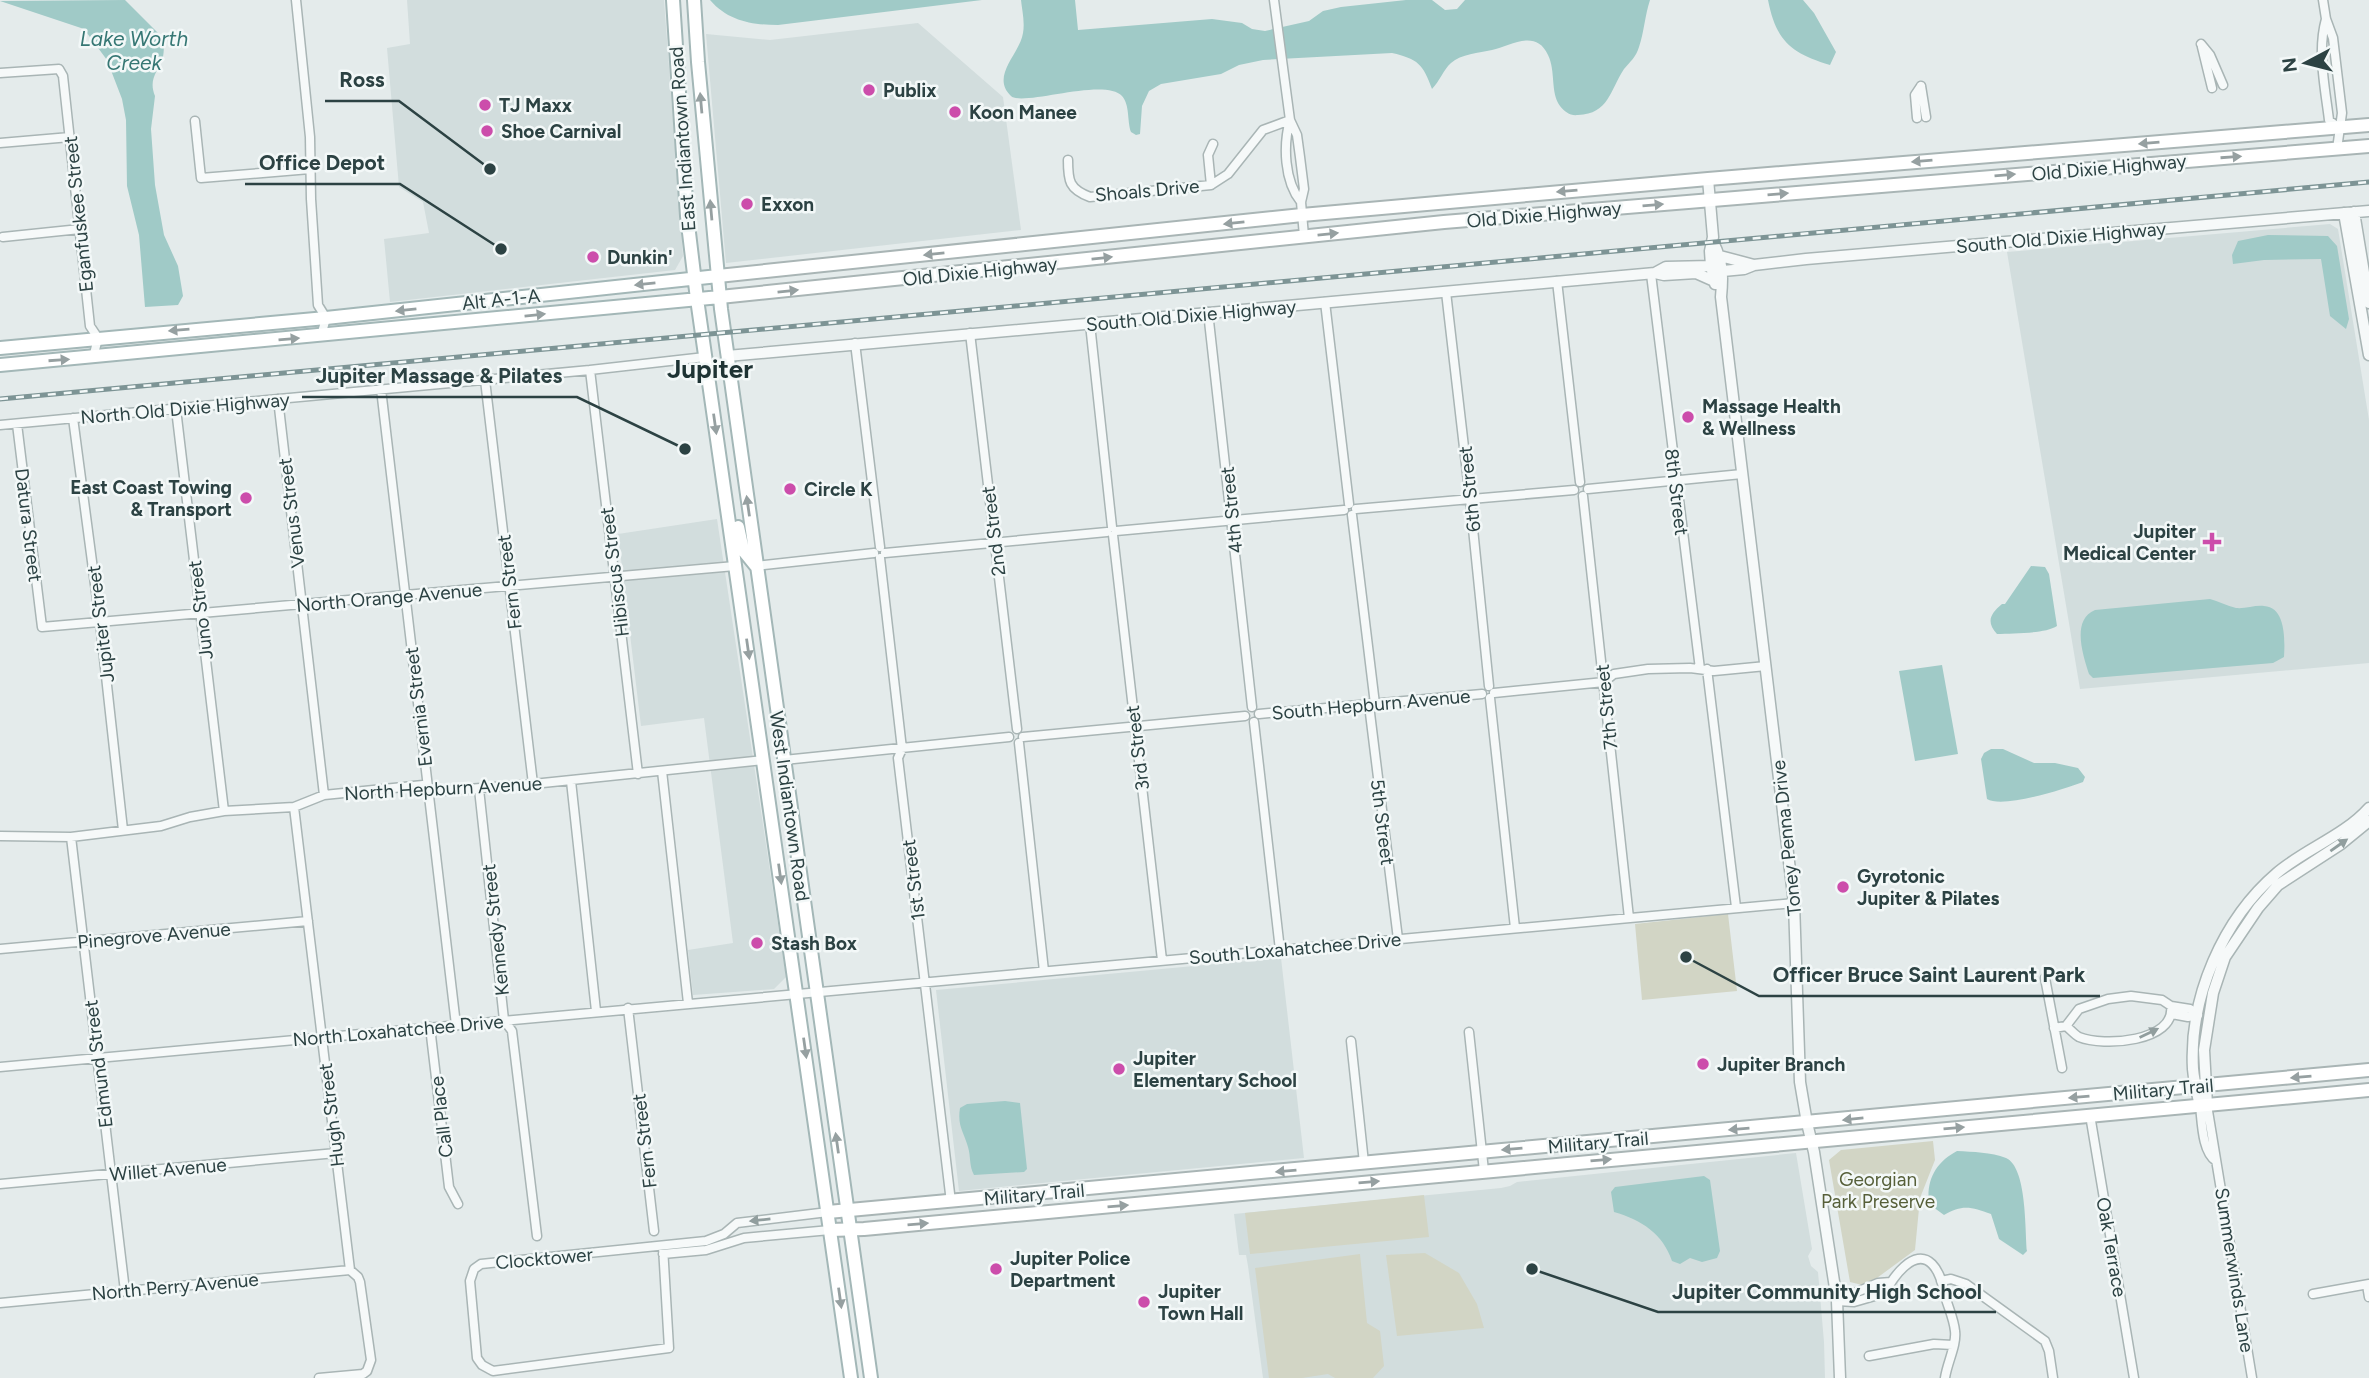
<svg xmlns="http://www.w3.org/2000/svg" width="2369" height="1378" font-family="Figtree,sans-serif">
	<rect width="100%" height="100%" fill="#e4ebeb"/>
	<path fill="#d2dddd" d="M407,0h257l19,256 -8,14 -285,32 -6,-63 45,-6 -6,-31 -24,-15 -12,-139 23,-4z
		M918,23l85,74 18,133 -295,33 -20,-229 64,6z
		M2330,224l8,5 31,191v243l-289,26 -73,-437z
		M717,519l69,458 -12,12 -81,6 -5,-45 45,-7 -29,-225 -63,8 -23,-192z
		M1281,958l23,200 -345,33 -23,-201z
		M1796,1153l16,96 -4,7 3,10 7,6 6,70 1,36h-562l-15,-112 -2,-11h-7l-5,-41 267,-26 9,-2 7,-4z"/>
	<path fill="#d2d5c5" d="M1728,914l9,77 -95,9 -7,-76z
		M1933,1141l2,19 -15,38 -5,52 -49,36 -16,-4 -21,-122 12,-10z
		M1424,1195l5,42 -179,17 -5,-41z
		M1425,1253l34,20 18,31 7,24 -87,8 -11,-81z
		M1360,1254l7,69 13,8 4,35 -11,12h-38l-7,-4 -26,4h-33l-14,-110z"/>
	<path fill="#a0cac7" d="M125,0l39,39c0,6 0,12 -1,18 -5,15 -15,22 -8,39l-4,33 4,56 9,50 14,31 5,30 -5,9 -33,2 -6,-72 -12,-49 -1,-66 -4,-21 -15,-39 -23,-31 -84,-28z
		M710,0h272l-204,25c-26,0 -50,-4 -68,-25z
		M1021,0h54l3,30 134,-11 30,4 10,6 13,2 44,-10 14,-10 18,-4 65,-7h26l13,10 12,-1 8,-9h185c-5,15 -6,32 -11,47 -3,10 -9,15 -15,22 -14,21 -15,45 -46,46 -8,1 -13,-3 -18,-9 -10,-14 -4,-35 -12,-51 -12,-27 -38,-9 -56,-5 -13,3 -31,4 -41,13 -8,7 -11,18 -19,26 -9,-25 -14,-30 -40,-36l-129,7 -24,5 -18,9 -60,10 -12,7 -7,15 -2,28 -4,1 -5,-3c-4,-11 -1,-27 -9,-36 -18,-19 -100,11 -111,0 -21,-20 9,-42 12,-63 2,-11 -1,-23 -2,-33z
		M1768,0h35l11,13 22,39 -6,13c-39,-12 -54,-24 -62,-65z
		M2268,235l60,1 9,10 12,73 -3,10 -16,-13 -9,-57 -57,1 -31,4 -1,-9 6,-14z
		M2031,566l14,1 4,7 8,52c-12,8 -44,7 -60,8 -11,-12 -7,-20 5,-30h3z
		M2210,599c8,2 17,7 26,9 9,1 19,-3 28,-2 22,1 21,35 20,51l-11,6 -180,15 -4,-4c-6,-19 -18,-54 6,-64z
		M1942,665l16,89 -43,7 -16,-90z
		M1991,749h12l31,14h21l23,5 7,9 -2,5c-19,7 -80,27 -96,17l-6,-40 3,-6z
		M1005,1101l15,2 7,66 -3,3 -50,3c-5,-9 -3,-18 -6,-28 -4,-15 -11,-21 -8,-39l7,-4z
		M1957,1151c16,1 34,1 49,7 21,9 19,72 21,93l-4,4 -24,-16 -8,-25c-19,-7 -29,-10 -47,1l-15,-11c-3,-24 7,-42 28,-53z
		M1704,1176l6,4 10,71 -3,7 -15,4 -12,-4 -10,6 -8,-3c-9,-27 -30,-41 -58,-49l-3,-20 4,-5z"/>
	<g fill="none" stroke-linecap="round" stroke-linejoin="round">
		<defs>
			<path id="minor" d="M296,0l14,137 1,62 7,106 8,13 -5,18
				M1274,0l16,120 7,15 3,22 4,32 -3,13 3,34
				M2323,0l3,19 7,19 9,75 -5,36
				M2326,19c-9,32 -1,68 3,101l10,8
				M2201,44l9,11 13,30
				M2202,47l10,41
				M0,73l59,-4 4,7 27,250 8,12 -5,20
				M1921,86l5,31
				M1917,118l-2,-23 6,-9
				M1290,120c-7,25 -6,61 11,82
				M195,121l6,57 109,-9
				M0,143l70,-6
				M1068,160c0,21 1,29 22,37l121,-12 17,-11 35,-44 27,-10
				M1211,185l-3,-30 5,-11
				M3,237l77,-8
				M1651,274l49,395
				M1557,281l23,201
				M1446,292l24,207 19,187
				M1325,302l24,202
				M1208,312l44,395
				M1090,324l22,203
				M970,333l47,396
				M855,343l25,204
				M590,370l48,404
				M485,380l48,404
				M381,389l75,636
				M278,399l46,396
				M176,409l48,402
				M73,418l27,204 23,208
				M17,424l25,203 693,-61
				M0,425l590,-55 115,-13
				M1588,489l154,-15
				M1583,496l46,422
				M1356,509l218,-19
				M1352,515l23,189
				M1116,531l228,-21
				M1113,535l49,425
				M885,553l222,-21
				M880,558l22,191 -4,9 53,444
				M756,566l118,-13
				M1707,669l29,238
				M1494,693l110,-11 10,-8 34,-5 42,-1 24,3 52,-5
				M1490,698l25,230
				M1369,705l29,234
				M1259,714l223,-20
				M1254,722l26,228
				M1023,737l222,-21
				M1019,743l25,228
				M784,760l225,-23
				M662,771l26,232
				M571,781l25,230
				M479,789l25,231 8,11 25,205
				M294,807l56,463 8,7 2,5 11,78 -4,11 -4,3 -44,4
				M0,836l71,1 90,-11 29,-9 34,-6 70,-4 30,-12 99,-10 5,7 105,-8 231,-24
				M71,837l54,454
				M0,949l308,-28
				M2045,978l17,90
				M628,1008l26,223
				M2172,1014l16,3 10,-2
				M2066,1026l13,-17 29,-10 23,-3 31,4 9,6 19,3 8,6
				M430,1027l19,160 9,17
				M2054,1028l12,-2c4,3 9,9 13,11 24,10 97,5 92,-31
				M1469,1032l15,139
				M1351,1041l13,122
				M0,1067l1794,-164
				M2207,1105l45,273
				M2200,1106c2,16 2,46 16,55
				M2090,1115l44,263
				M0,1184l336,-31
				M663,1247l6,101 -176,23 -11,-6 -5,-7 -7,-77 4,-12 7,-5 225,-23 18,-7 13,-11 91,-11
				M663,1254l43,-4 38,-12 86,-8
				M1941,1281l10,-2 15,5 79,57 4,10 4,27
				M2367,1285l2,12
				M2313,1294l56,-10
				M1838,1300l40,-17 13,-1
				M1837,1301l17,1 31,-9c7,-14 29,-47 47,-29 9,9 11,24 14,35 3,10 8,21 9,32 2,14 -8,32 -10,47
				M0,1303l350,-33
				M1869,1356l65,-12 19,1"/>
			<path id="tertiary" d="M1708,179l5,58 -3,14 1,15 4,18
				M2354,212l15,91
				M2344,213l25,142
				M1713,242c10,19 10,34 8,55l73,606 6,179 7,41 7,29 23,149 3,77
				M1720,256l34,9
				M1723,271l21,-2 10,-4 52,-6 563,-48
				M1655,273l11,-6 45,-1
				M727,356l928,-83 9,2 32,-2 18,8
				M2207,1105l-3,-55 9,-57 12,-36 33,-49 20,-23 63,-41 28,-23
				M2200,1106c-3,-13 -6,-25 -7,-37 -4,-72 30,-150 84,-196 28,-24 67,-37 92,-65"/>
			<path id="secondary" d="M718,276l584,-61 406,-36 661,-54
				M720,297l724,-75 925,-76
				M828,1212l1541,-142
				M830,1230l34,-1 1505,-139"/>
			<path id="primary" d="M673,0l14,216 10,83 154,1079
				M694,0l4,62 23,247 150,1069
				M0,348l326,-30 392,-42
				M0,365l720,-68
				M738,527l5,23 13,16"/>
		</defs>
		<use href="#minor" stroke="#a9b5b5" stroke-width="11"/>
		<use href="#tertiary" stroke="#a9b5b5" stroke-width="13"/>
		<use href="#secondary" stroke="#a9b5b5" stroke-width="16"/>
		<use href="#primary" stroke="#a3b7b7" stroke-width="16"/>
		<use href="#minor" stroke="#f6f9f9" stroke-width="8"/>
		<use href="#tertiary" stroke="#f6f9f9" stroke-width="10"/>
		<use href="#secondary" stroke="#fff" stroke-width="12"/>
		<use href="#primary" stroke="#fff" stroke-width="12"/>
		<defs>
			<path id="rail" d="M0,399l2369,-217"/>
		</defs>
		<use href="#rail" stroke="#7d9495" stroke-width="5"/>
		<use href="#rail" stroke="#f3f8f8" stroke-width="2.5" stroke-dasharray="8" stroke-linecap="butt"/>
	</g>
	<defs><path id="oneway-solid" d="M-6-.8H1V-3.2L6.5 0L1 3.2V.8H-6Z" transform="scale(1.75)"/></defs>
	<g fill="#96a0a1">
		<use href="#oneway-solid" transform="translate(701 103) rotate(-95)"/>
		<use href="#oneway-solid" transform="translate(2149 143) rotate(175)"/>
		<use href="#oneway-solid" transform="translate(2231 157) rotate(-4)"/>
		<use href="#oneway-solid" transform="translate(1922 161) rotate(175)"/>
		<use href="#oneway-solid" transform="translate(2005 175) rotate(-5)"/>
		<use href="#oneway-solid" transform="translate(1567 191) rotate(175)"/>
		<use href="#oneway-solid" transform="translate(1778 194) rotate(-5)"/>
		<use href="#oneway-solid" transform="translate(1653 205) rotate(-5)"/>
		<use href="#oneway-solid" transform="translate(711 210) rotate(-95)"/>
		<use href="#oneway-solid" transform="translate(1234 223) rotate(174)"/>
		<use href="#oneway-solid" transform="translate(1328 234) rotate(-6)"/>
		<use href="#oneway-solid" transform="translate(934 254) rotate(174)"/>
		<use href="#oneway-solid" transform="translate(1102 258) rotate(-6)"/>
		<use href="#oneway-solid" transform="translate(645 284) rotate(174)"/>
		<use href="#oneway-solid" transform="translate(788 291) rotate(-6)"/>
		<use href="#oneway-solid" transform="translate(406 310) rotate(174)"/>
		<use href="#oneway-solid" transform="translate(535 315) rotate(-6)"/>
		<use href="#oneway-solid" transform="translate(179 330) rotate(175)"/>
		<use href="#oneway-solid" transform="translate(289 339) rotate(-5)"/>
		<use href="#oneway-solid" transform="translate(59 360) rotate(-4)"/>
		<use href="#oneway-solid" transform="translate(715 424) rotate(82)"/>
		<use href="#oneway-solid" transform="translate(748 506) rotate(-98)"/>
		<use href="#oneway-solid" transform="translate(748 649) rotate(82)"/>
		<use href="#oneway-solid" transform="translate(780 874) rotate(82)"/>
		<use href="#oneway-solid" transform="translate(805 1048) rotate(82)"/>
		<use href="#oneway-solid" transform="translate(2301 1077) rotate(175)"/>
		<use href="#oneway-solid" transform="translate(2079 1097) rotate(175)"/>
		<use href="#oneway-solid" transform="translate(1853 1119) rotate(174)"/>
		<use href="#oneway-solid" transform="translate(1954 1128) rotate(-5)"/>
		<use href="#oneway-solid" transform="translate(1739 1129) rotate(175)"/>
		<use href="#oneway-solid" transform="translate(837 1143) rotate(-98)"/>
		<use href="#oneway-solid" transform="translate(1512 1149) rotate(175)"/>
		<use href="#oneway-solid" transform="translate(1601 1160) rotate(-5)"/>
		<use href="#oneway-solid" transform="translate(1286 1171) rotate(175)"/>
		<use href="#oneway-solid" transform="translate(1369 1182) rotate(-5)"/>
		<use href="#oneway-solid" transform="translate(1118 1206) rotate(-5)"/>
		<use href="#oneway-solid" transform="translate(918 1224) rotate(-5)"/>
		<use href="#oneway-solid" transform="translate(840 1298) rotate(82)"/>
	</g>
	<g fill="#919e9e">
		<use href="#oneway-solid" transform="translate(2339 845) rotate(-35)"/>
		<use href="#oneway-solid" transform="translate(2149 1033) rotate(-26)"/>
		<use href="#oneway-solid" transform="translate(760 1220) rotate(174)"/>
	</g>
	<g fill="#cc4dab" stroke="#f3f8f8" stroke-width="2.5">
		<circle cx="869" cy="90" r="7"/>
		<circle cx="485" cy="105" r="7"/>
		<circle cx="955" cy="112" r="7"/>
		<circle cx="487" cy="131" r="7"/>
		<circle cx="747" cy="204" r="7"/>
		<circle cx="593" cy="257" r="7"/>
		<circle cx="1688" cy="417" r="7"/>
		<circle cx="790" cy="489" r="7"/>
		<circle cx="246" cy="498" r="7"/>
		<path d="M2208.5 531.5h7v7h7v7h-7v7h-7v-7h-7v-7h7z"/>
		<circle cx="1843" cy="887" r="7"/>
		<circle cx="757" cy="943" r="7"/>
		<circle cx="1703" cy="1064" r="7"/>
		<circle cx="1119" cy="1069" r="7"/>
		<circle cx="996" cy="1269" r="7"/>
		<circle cx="1144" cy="1302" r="7"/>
	</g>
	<g text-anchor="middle" stroke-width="5" stroke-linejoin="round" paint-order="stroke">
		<g font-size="19" font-weight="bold" fill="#2c4243" stroke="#f3f8f8" text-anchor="start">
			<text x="883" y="97">Publix</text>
			<text x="499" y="112">TJ Maxx</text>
			<text x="969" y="119">Koon Manee</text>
			<text x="501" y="138">Shoe Carnival</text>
			<text x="761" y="211">Exxon</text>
			<text x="607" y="264">Dunkin'</text>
			<text x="1702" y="413">Massage Health<tspan x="1702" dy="22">&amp; Wellness</tspan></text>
			<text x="232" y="494" text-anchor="end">East Coast Towing<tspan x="232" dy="22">&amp; Transport</tspan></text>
			<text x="804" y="496">Circle K</text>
			<text x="2196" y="538" text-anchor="end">Jupiter<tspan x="2196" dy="22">Medical Center</tspan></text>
			<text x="1857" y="883">Gyrotonic<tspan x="1857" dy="22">Jupiter &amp; Pilates</tspan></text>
			<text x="771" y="950">Stash Box</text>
			<text x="1133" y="1065">Jupiter<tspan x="1133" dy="22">Elementary School</tspan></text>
			<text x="1717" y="1071">Jupiter Branch</text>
			<text x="1010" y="1265">Jupiter Police<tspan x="1010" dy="22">Department</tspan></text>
			<text x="1158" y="1298">Jupiter<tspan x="1158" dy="22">Town Hall</tspan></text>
		</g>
		<g font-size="19" fill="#2c4243" stroke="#f3f8f8">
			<text transform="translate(682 139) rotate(-94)" y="7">East Indiantown Road</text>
			<text transform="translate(2109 167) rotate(-5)" y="7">Old Dixie Highway</text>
			<text transform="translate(1147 190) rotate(-5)" y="7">Shoals Drive</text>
			<text transform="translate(78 214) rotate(-96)" y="7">Eganfuskee Street</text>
			<text transform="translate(1544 214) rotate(-5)" y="7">Old Dixie Highway</text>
			<text transform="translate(2061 237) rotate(-5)" y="7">South Old Dixie Highway</text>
			<text transform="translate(980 271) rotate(-6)" y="7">Old Dixie Highway</text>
			<text transform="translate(501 299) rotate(-6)" y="7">Alt A-1-A</text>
			<text transform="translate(1191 315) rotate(-5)" y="7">South Old Dixie Highway</text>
			<text transform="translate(185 408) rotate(-5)" y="7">North Old Dixie Highway</text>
			<text transform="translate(1469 489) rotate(-96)" y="7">6th Street</text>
			<text transform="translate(1677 492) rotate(83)" y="7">8th Street</text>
			<text transform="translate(1231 510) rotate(-96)" y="7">4th Street</text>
			<text transform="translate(291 513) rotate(-97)" y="7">Venus Street</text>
			<text transform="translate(29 525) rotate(83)" y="7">Datura Street</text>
			<text transform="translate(993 531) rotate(-97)" y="7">2nd Street</text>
			<text transform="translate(614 572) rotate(-97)" y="7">Hibiscus Street</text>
			<text transform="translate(509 582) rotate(-97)" y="7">Fern Street</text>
			<text transform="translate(389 597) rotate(-5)" y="7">North Orange Avenue</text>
			<text transform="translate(200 610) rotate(-97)" y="7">Juno Street</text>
			<text transform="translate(100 624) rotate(-97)" y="7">Jupiter Street</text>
			<text transform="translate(1371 704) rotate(-5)" y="7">South Hepburn Avenue</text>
			<text transform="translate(418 707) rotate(-97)" y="7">Evernia Street</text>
			<text transform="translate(1606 707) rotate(-96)" y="7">7th Street</text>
			<text transform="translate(1137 748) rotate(-97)" y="7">3rd Street</text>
			<text transform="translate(443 788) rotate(-3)" y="7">North Hepburn Avenue</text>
			<text transform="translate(790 806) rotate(82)" y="7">West Indiantown Road</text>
			<text transform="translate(1383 822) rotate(83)" y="7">5th Street</text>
			<text transform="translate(1786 838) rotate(-96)" y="7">Toney Penna Drive</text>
			<text transform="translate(913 880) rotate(-97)" y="7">1st Street</text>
			<text transform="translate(495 930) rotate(-96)" y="7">Kennedy Street</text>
			<text transform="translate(154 935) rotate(-5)" y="7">Pinegrove Avenue</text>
			<text transform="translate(1295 948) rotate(-5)" y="7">South Loxahatchee Drive</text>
			<text transform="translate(398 1030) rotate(-5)" y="7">North Loxahatchee Drive</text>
			<text transform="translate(98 1064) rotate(-97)" y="7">Edmund Street</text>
			<text transform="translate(2163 1089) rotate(-5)" y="7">Military Trail</text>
			<text transform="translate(331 1115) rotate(-97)" y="7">Hugh Street</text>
			<text transform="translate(441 1117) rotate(-97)" y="7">Call Place</text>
			<text transform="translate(644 1141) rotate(-97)" y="7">Fern Street</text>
			<text transform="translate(1598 1142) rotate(-5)" y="7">Military Trail</text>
			<text transform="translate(168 1169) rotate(-5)" y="7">Willet Avenue</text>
			<text transform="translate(1034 1194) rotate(-5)" y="7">Military Trail</text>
			<text transform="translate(2112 1247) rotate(80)" y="7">Oak Terrace</text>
			<text transform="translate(544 1258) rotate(-5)" y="7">Clocktower</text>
			<text transform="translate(2235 1270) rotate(81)" y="7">Summerwinds Lane</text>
			<text transform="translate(175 1286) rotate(-5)" y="7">North Perry Avenue</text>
		</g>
		<g font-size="19" fill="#565f39" stroke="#f3f8f8">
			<text x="1878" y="1186">Georgian<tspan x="1878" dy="22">Park Preserve</tspan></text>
		</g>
		<g font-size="21" font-style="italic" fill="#367774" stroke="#f3f8f8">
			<text x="134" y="46">Lake Worth<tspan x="134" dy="24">Creek</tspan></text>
		</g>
		<g font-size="26" font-weight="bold" fill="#1e3334" stroke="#f3f8f8">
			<text x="710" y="378">Jupiter</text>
		</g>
	</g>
	<path fill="none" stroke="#2c4243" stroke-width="2.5" d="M490 169L399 101H325M501 249L400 184H245M685 449L577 397H302M1686 957L1759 996H2100M1532 1269L1658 1312H1996"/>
	<g fill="#2c4243" stroke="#f3f8f8" stroke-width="2.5">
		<circle cx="490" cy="169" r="7"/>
		<circle cx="501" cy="249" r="7"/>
		<circle cx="685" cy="449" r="7"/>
		<circle cx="1686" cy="957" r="7"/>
		<circle cx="1532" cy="1269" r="7"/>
	</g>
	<g font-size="21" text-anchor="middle" font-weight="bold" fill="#2c4243" stroke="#f3f8f8" stroke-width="5" stroke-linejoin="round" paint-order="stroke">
		<text x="362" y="87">Ross</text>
		<text x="322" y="170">Office Depot</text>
		<text x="439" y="383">Jupiter Massage &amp; Pilates</text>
		<text x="1929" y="982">Officer Bruce Saint Laurent Park</text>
		<text x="1827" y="1299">Jupiter Community High School</text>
	</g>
	<g transform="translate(2306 63) rotate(263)" stroke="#f3f8f8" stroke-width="5" paint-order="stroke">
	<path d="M0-5L12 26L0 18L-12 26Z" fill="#2c4243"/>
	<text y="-10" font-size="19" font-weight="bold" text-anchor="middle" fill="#2c4243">N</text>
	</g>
</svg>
